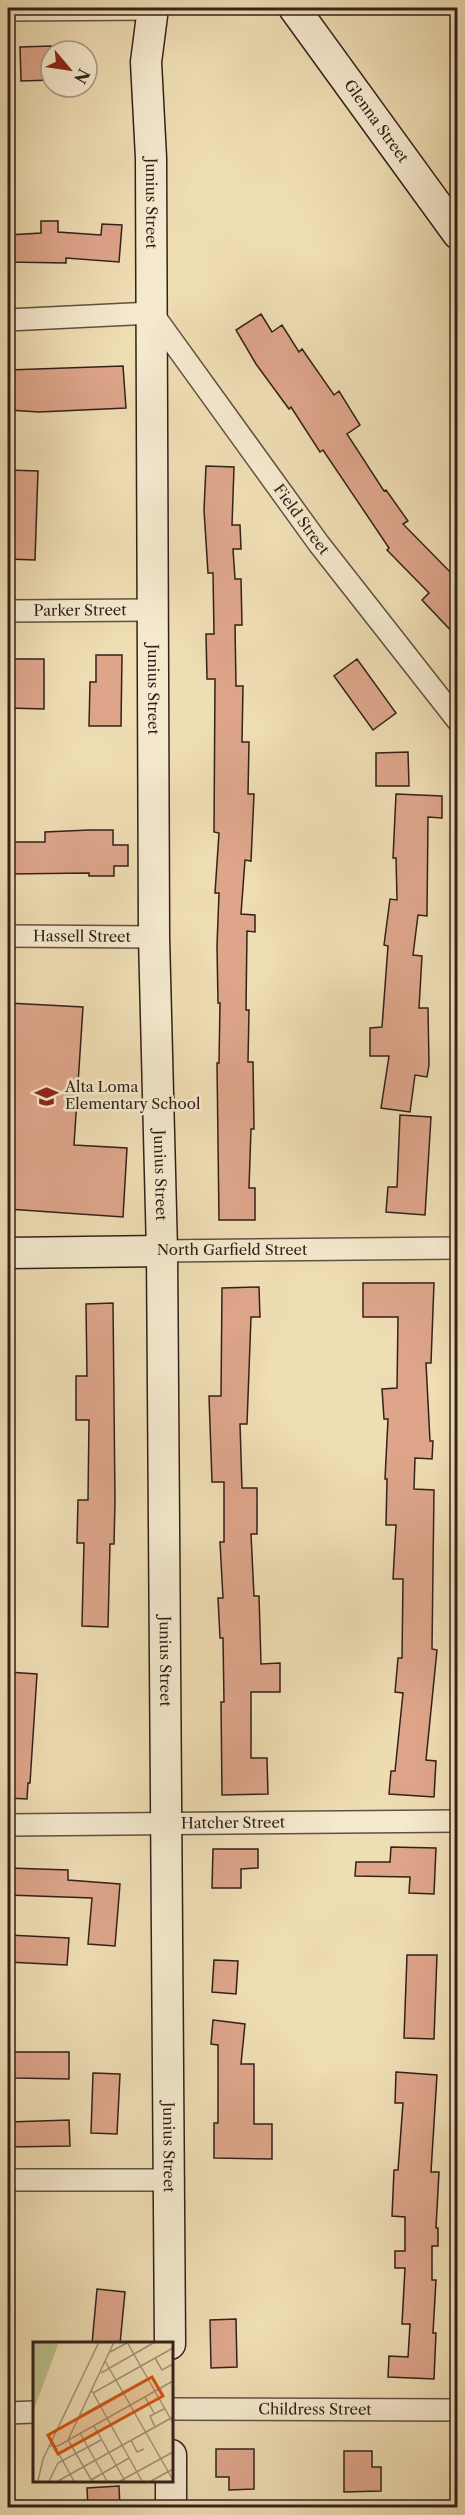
<svg xmlns="http://www.w3.org/2000/svg" width="465" height="2515" font-family="'Libre Caslon Text',serif">
	<rect width="100%" height="100%" fill="#efddb4"/>
	<filter id="stains"><feTurbulence type="fractalNoise" baseFrequency=".00333" numOctaves="4"/><feColorMatrix values="0 0 0 0 .2 0 0 0 0 .09 0 0 0 0 .02 0 0 0 .5 -.17"/></filter>
	<radialGradient id="worn" r=".72"><stop offset=".6" stop-color="#630" stop-opacity="0"/><stop offset="1" stop-color="#630" stop-opacity=".3"/></radialGradient>
	<path fill="#dea58b" stroke="#32221a" stroke-width="1.5" d="M51,46v34l-30,1 -1,-34z
		M41,221h17v11l43,3 1,-11 20,1 -3,37 -53,-4v5l-58,-1v-27l33,-2z
		M261,314l11,18 10,-7 17,27 3,-3 32,46 5,-4 21,34 -13,9 37,57 2,-1 22,31 -5,3 55,56v58l-36,-38 7,-7 -42,-43 2,-2 -66,-98 -3,2 -29,-45 -2,2 -33,-45 -20,-34z
		M123,366l3,42 -87,4 -31,-2v-40z
		M206,466l28,1 -2,58h8l1,24h-8l2,30h6l1,46h-7l1,61h7l-1,56h7l-1,52h6l-3,67 -6,-1 -4,54 14,1v17l-8,-1 -1,79h3l-1,52h5l1,67h-3l-2,59h6v32h-36l-2,-157h2l1,-60h-2l-1,-57 2,-53h-4l4,-60 -5,-1 1,-153h-8l-1,-45h8l-1,-61h-5l-4,-63z
		M8,470l30,1 -3,89 -27,-1z
		M96,655h26l-1,71h-32l1,-44h6z
		M10,659h34v50l-35,-1z
		M357,659l39,54 -23,17 -39,-54z
		M408,752l1,34h-33v-33z
		M396,794l46,2v22l-14,-1 -1,99 -9,-1 -5,40 9,1 -3,52h9l1,57 -2,12 -12,-2 -5,37 -29,-4 8,-52h-19v-28l12,-1 6,-81 -4,-1 6,-46 7,1 -1,-42h-3z
		M89,830h24v15h15v21h-14v10h-25v-3l-81,1v-32h37v-10z
		M8,1003l75,4 -9,138 53,3 -4,69 -115,-8z
		M400,1115l31,2 -6,98 -39,-3 2,-25h9z
		M363,1283h71l-3,80h-5l4,78h3l-1,18 -17,-1 -1,31 20,1 -2,159 5,1 -11,110 10,1 -2,36 -45,-3 2,-23h4l8,-78 -8,-1 3,-34h4l1,-79h-10l3,-54h-10l1,-46h-2l3,-60h-4l-2,-30 15,-1 1,-71h-35z
		M259,1287l1,30h-9l-4,107h-7l2,64h15v46h-6l3,62h5l2,68 19,-1v29h-29v66h16l1,36 -46,1 -1,-93h3l-1,-64h-3l-2,-40h5l-3,-56h4v-60h-12l-3,-86h12l1,-108z
		M113,1303l2,198 -1,43h-4l-2,83 -26,-1 2,-83h-7l1,-43h10l1,-80h-13v-44h11l-1,-72z
		M8,1672l29,2 -7,109h-2l-1,16 -19,-1z
		M391,1847l45,1 -2,46 -25,-1 1,-16 -55,-1 1,-14h34z
		M213,1849h45v19l-17,1v19h-29z
		M9,1868l59,2v10l52,4 -5,62 -27,-2 4,-46 -84,-3z
		M8,1935l61,3 -2,27 -59,-3z
		M407,1955h30l-3,84 -30,-1z
		M214,1960l24,1 -2,33 -24,-2z
		M213,2020l32,4 -4,40h13v60h18v35l-58,-1v-35h4v-78l-7,-1z
		M14,2052h55v27l-55,-1z
		M396,2072l41,3 -6,97h8l-3,56h2v18h-6v34h4l-3,53h3l-2,46 -46,-2 1,-21 19,1 2,-33h-8l3,-56h-10v-17h10v-34l-13,-1 2,-46h4l5,-67h-8z
		M93,2073l27,1 -3,60 -26,-1z
		M69,2120l1,26 -61,1v-25z
		M97,2289l28,3 -5,52h-28z
		M236,2319l1,48 -26,1 -1,-48z
		M216,2449h38v40l-25,1v-13h-13z
		M344,2451h28v16h9v24l-37,1z
		M119,2486l1,22h-32l-1,-20z"/>
	<g fill="none" stroke-linecap="round" stroke-linejoin="round">
		<defs>
			<g id="street">
				<path d="M8,10l144,-1"/>
				<path id="s1" d="M8,320l144,-7 167,231 139,177"/>
				<path id="s2" d="M8,611l145,-1"/>
				<path id="s3" d="M8,936l146,1"/>
				<path d="M162,1251l296,-3"/>
				<path id="s4" d="M8,1825l450,-4"/>
				<path d="M8,2180h160"/>
				<path id="s5" d="M171,2409l287,1"/>
				<path d="M8,2413l26,-1"/>
			</g>
			<g id="secondary">
				<path id="s6" d="M153,8l-7,54 5,96 3,779 8,314 8,1093"/>
				<path id="s7" d="M294,8l164,226"/>
				<path d="M8,1253l154,-2"/>
				<path d="M171,2455v53"/>
			</g>
		</defs>
		<use href="#street" stroke="#615140" stroke-width="24"/>
		<use href="#secondary" stroke="#32221a" stroke-width="33"/>
		<use href="#street" stroke="#f5e9ce" stroke-width="21"/>
		<use href="#secondary" stroke="#f5e9ce" stroke-width="30"/>
	</g>
	<defs>
		<symbol id="school-bare" viewBox="-9 -9 18 18"><path d="M0-5L7-2L0 1L-7-2ZM-4 1L0 2.5L4 1V4Q0 6-4 4Z" fill="#8f2418" stroke="#f5e9ce" stroke-width="2.5" paint-order="stroke"/></symbol>
	</defs>
	<g fill-rule="evenodd">
		<use href="#school-bare" x="30" y="1080" width="33" height="33"/>
	</g>
	<g text-anchor="middle" stroke-width="5" stroke-linejoin="round" paint-order="stroke">
		<g font-size="15" fill="#32221a" stroke="#f5e9ce">
			<text dy="5" stroke="none"><textPath href="#s7" startOffset="140">Glenna Street</textPath></text>
			<text dy="5" stroke="none"><textPath href="#s6" startOffset="196">Junius Street</textPath></text>
			<text dy="5" stroke="none"><textPath href="#s1" startOffset="399">Field Street</textPath></text>
			<text dy="5" stroke="none"><textPath href="#s2" startOffset="72">Parker Street</textPath></text>
			<text dy="5" stroke="none"><textPath href="#s6" startOffset="682">Junius Street</textPath></text>
			<text dy="5" stroke="none"><textPath href="#s3" startOffset="74">Hassell Street</textPath></text>
			<text dy="5" stroke="none"><textPath href="#s6" startOffset="1168">Junius Street</textPath></text>
			<text x="232" y="1255">North Garfield Street</text>
			<text dy="5" stroke="none"><textPath href="#s6" startOffset="1654">Junius Street</textPath></text>
			<text dy="5" stroke="none"><textPath href="#s4" startOffset="225">Hatcher Street</textPath></text>
			<text dy="5" stroke="none"><textPath href="#s6" startOffset="2140">Junius Street</textPath></text>
			<text dy="5" stroke="none"><textPath href="#s5" startOffset="144">Childress Street</textPath></text>
		</g>
		<g font-size="15" fill="#32221a" stroke="#f5e9ce" text-anchor="start">
			<text x="65" y="1092">Alta Loma<tspan x="65" dy="17">Elementary School</tspan></text>
		</g>
	</g>
	<g transform="translate(33 2342)">
		<rect width="140" height="140" fill="#efddb4"/>
		<path d="M0,0h26l-26,70z" fill="#bbc08b"/>
		<path fill="none" stroke="#a39276" stroke-width="1.5" d="M94,0l46,81M77,10l17,-9M122,16l7,12 11,-6M72,19l68,119M68,31l54,-31M59,49l50,90M60,51l80,-45M112,55l9,16M47,74l67,-37M61,84l31,55M122,85l-5,-11 14,-7M47,91l27,48M98,98l6,12 7,-3M17,104h8l115,-65M22,105l19,34M58,138l38,-22M5,139l5,-22 56,-117M16,139l9,-18 43,-23M25,139l115,-64M59,139l-24,-41 46,-98M87,139l53,-29M118,139l22,-12"/>
		<path fill="#d6540d" fill-opacity="0.15" stroke="#d6540d" stroke-width="3" d="M119,35l11,19 -105,58 -10,-19z"/>
		<rect width="140" height="140" fill="none" stroke="#32221a" stroke-width="3"/>
	</g>
	<rect width="465" height="2515" fill="none" stroke="#efddb4" stroke-width="30"/>
	<rect x="9" y="9" width="447" height="2497" fill="none" stroke="#32221a" stroke-width="3"/>
	<rect x="15" y="15" width="435" height="2485" fill="none" stroke="#32221a" stroke-width="1.5"/>
	<g transform="translate(69 69) rotate(119)"><circle r="28" fill="#f5e9ce" stroke="#a79986" stroke-width="1.5"/>
	<path d="M0-4.5L10 22L0 15L-10 22Z" fill="#8f2418"/>
	<text y="-9" font-size="16" font-weight="bold" text-anchor="middle" fill="#32221a">N</text>
	</g>
	<rect width="100%" height="100%" filter="url(#stains)"/>
	<rect width="100%" height="100%" fill="url(#worn)"/>
</svg>
